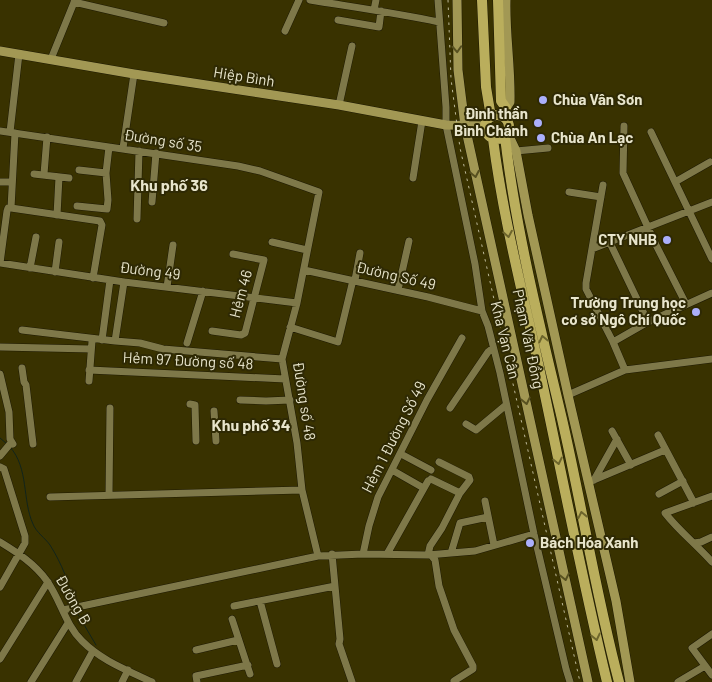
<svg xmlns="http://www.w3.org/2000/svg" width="712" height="682" font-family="Barlow,sans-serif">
	<rect width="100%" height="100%" fill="#393200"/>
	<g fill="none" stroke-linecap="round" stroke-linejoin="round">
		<path stroke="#11241b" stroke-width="1" d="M0,438l7,6
			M10,447c19,21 12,53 23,77 3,8 12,14 17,21 12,19 19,38 25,60
			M76,611l20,34"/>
		<defs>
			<path id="minor" d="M310,0c43,7 86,13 129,22
				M438,0l8,107v18l29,139 7,47 6,15 12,47 34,161 32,135 4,13
				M74,2l90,21
				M374,10l2,-10
				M338,20l41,7 2,-16
				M285,31l14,-31
				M51,59l24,-59
				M339,105l13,-59
				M624,126l-1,47 33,72 30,59
				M0,131l238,35 22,5 59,21 -22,111 -15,56 15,84 5,47 16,66
				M10,132l9,-78
				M651,132l61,127
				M123,148l11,-74
				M516,151l32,-3
				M79,170l27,3
				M34,174l35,4
				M44,174l3,-37
				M413,178l9,-57
				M0,182h12
				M675,182l35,-20
				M603,185l-17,98v6l27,53 12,28
				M569,192l32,5
				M152,202l4,-49
				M77,206l30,3 1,-9 -2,-27 3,-26
				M11,208l89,13 2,4 -9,53
				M57,215l2,-38
				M137,219l2,-68
				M272,242l35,8
				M610,243l38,79
				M592,249l120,-47
				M0,263l124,19 173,21
				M0,263l7,-52 1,-3h3l4,-75
				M30,268l6,-31
				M304,270l124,27 54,14
				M55,272l4,-30
				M355,280l5,-27
				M167,287l6,-42
				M398,290l11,-49
				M290,327l48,15 15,-62
				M22,330l93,11 9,-59
				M212,331l29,4 4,-2 19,-73 -31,-6
				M102,340l8,-60
				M115,341l25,2 23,6 119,10
				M613,342l35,-20 64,-29
				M187,343l16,-52
				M0,347l91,2
				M22,368l2,14 2,3 7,59
				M89,370l196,9
				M0,374l9,38 1,27 3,5
				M89,381l3,-40
				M568,395l57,-25 87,-11
				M240,400l26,1 24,-1
				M190,404l5,1 1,36
				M450,408l38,-56 5,-4
				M214,411l2,30
				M466,424l10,6 30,-25
				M612,431l19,34
				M658,435l36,68
				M401,454l30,16
				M0,456l10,-12
				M0,467l4,2 21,67v7l-25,44
				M392,470l28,16
				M431,479l29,14
				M594,480l23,-41
				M589,482l76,-32
				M659,494l24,-13
				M109,495l1,-87
				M712,496l-47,17c14,18 32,32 47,49
				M50,497l252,-7
				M485,501l9,44
				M0,542c18,11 35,22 47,39 14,20 18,43 35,60 20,20 45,29 70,41
				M694,543l7,-1 11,-5
				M451,553l9,-30 28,-6
				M332,554l8,85 -1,5 13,38
				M363,554l6,-28 9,-29 49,-97 35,-62
				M387,554l41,-73
				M428,555l2,-9 12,-18 18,-35 10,-13 -1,-3 -30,-15
				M431,555l4,5 4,26 15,44 19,36v3l-19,12
				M260,601l17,63
				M234,606l101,-20
				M63,610l255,-54 45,-2 65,1 23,-2 24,-2 59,-17
				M232,619l18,55
				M712,634l-20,14 20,27
				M196,650l42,-10
				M0,659l48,-77
				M31,682l37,-59
				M76,682l17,-31
				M122,682l6,-12
				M197,682l-1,-6 52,-11
				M678,682l27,-16"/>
			<path id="major" d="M457,0l1,70 7,56 123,556
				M0,51l134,23 205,31 107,20 39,1
				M506,108l4,-6c1,-34 -5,-68 -4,-102
				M508,134l8,17 12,64 40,180 48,206 14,81"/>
			<path id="highway" d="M482,0l4,87 5,30
				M498,0l3,101 5,7 1,11
				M485 127a12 12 0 1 1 24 0a12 12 0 1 1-24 0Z
				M505,137c11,95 35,189 57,282 20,87 34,176 57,263
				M493,139c10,79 30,155 47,233 22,103 42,207 67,310"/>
		</defs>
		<use href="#minor" stroke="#1e1a03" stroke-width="8"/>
		<use href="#major" stroke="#1e1a03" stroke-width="10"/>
		<use href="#highway" stroke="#1e1a03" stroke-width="11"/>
		<use href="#minor" stroke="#7e7849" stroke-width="7"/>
		<use href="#major" stroke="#a29854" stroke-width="9"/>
		<use href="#highway" stroke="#baae5c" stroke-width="10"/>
		<path stroke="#bcb898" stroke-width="1" stroke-dasharray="2.5 5" stroke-linecap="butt" d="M448,0l3,79 9,69 120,534"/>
	</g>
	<defs><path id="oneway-chevron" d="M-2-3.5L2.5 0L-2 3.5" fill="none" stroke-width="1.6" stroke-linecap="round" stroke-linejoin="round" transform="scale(1.25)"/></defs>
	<g stroke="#575020">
		<use href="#oneway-chevron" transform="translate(457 49) rotate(87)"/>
		<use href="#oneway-chevron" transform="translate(475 174) rotate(79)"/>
		<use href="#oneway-chevron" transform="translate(526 401) rotate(78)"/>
		<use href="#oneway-chevron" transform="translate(565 577) rotate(78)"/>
	</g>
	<g stroke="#6d652c">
		<use href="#oneway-chevron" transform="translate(508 234) rotate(80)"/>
		<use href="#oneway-chevron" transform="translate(543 339) rotate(-103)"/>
		<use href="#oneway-chevron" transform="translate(558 461) rotate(78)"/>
		<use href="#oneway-chevron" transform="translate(582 515) rotate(-102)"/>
		<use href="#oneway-chevron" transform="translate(596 637) rotate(77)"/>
	</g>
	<g fill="#abaffb" stroke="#2e2904" stroke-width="2">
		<circle cx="543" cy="100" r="5"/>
		<circle cx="538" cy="123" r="5"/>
		<circle cx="541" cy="138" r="5"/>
		<circle cx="667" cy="240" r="5"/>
		<circle cx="696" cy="312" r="5"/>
		<circle cx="530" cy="543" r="5"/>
	</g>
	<g text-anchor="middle" stroke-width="4" stroke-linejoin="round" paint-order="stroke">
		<g font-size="15" fill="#e8e5cc" stroke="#2e2904">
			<text transform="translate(244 77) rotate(9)" y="5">Hiệp Bình</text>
			<text transform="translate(163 141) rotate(9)" y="5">Đường số 35</text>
			<text transform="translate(150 271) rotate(7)" y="5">Đường 49</text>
			<text transform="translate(396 276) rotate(13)" y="5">Đường Số 49</text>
			<text transform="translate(241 294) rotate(-75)" y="5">Hẻm 46</text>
			<text transform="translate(528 339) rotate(78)" y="5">Phạm Văn Đồng</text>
			<text transform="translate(505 340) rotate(76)" y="5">Kha Vạn Cân</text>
			<text transform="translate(188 361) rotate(3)" y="5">Hẻm 97 Đường số 48</text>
			<text transform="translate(304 401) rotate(81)" y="5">Đường số 48</text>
			<text transform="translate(394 437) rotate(-63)" y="5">Hẻm 1 Đường Số 49</text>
			<text transform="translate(73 600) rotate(60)" y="5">Đường B</text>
		</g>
		<g font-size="15" font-weight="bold" fill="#e8e5cc" stroke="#2e2904" text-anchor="start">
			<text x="553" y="105">Chùa Vân Sơn</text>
			<text x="528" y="119" text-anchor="end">Đình thần<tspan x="528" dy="17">Bình Chánh</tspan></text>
			<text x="551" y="143">Chùa An Lạc</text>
			<text x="657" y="245" text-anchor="end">CTY NHB</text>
			<text x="686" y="308" text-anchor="end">Trường Trung học<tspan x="686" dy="17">cơ sở Ngô Chí Quốc</tspan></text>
			<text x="540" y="548">Bách Hóa Xanh</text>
		</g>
		<g font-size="16" font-weight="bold" fill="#e8e5cc" stroke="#2e2904">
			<text x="169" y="191">Khu phố 36</text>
			<text x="251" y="431">Khu phố 34</text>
		</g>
	</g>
</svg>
